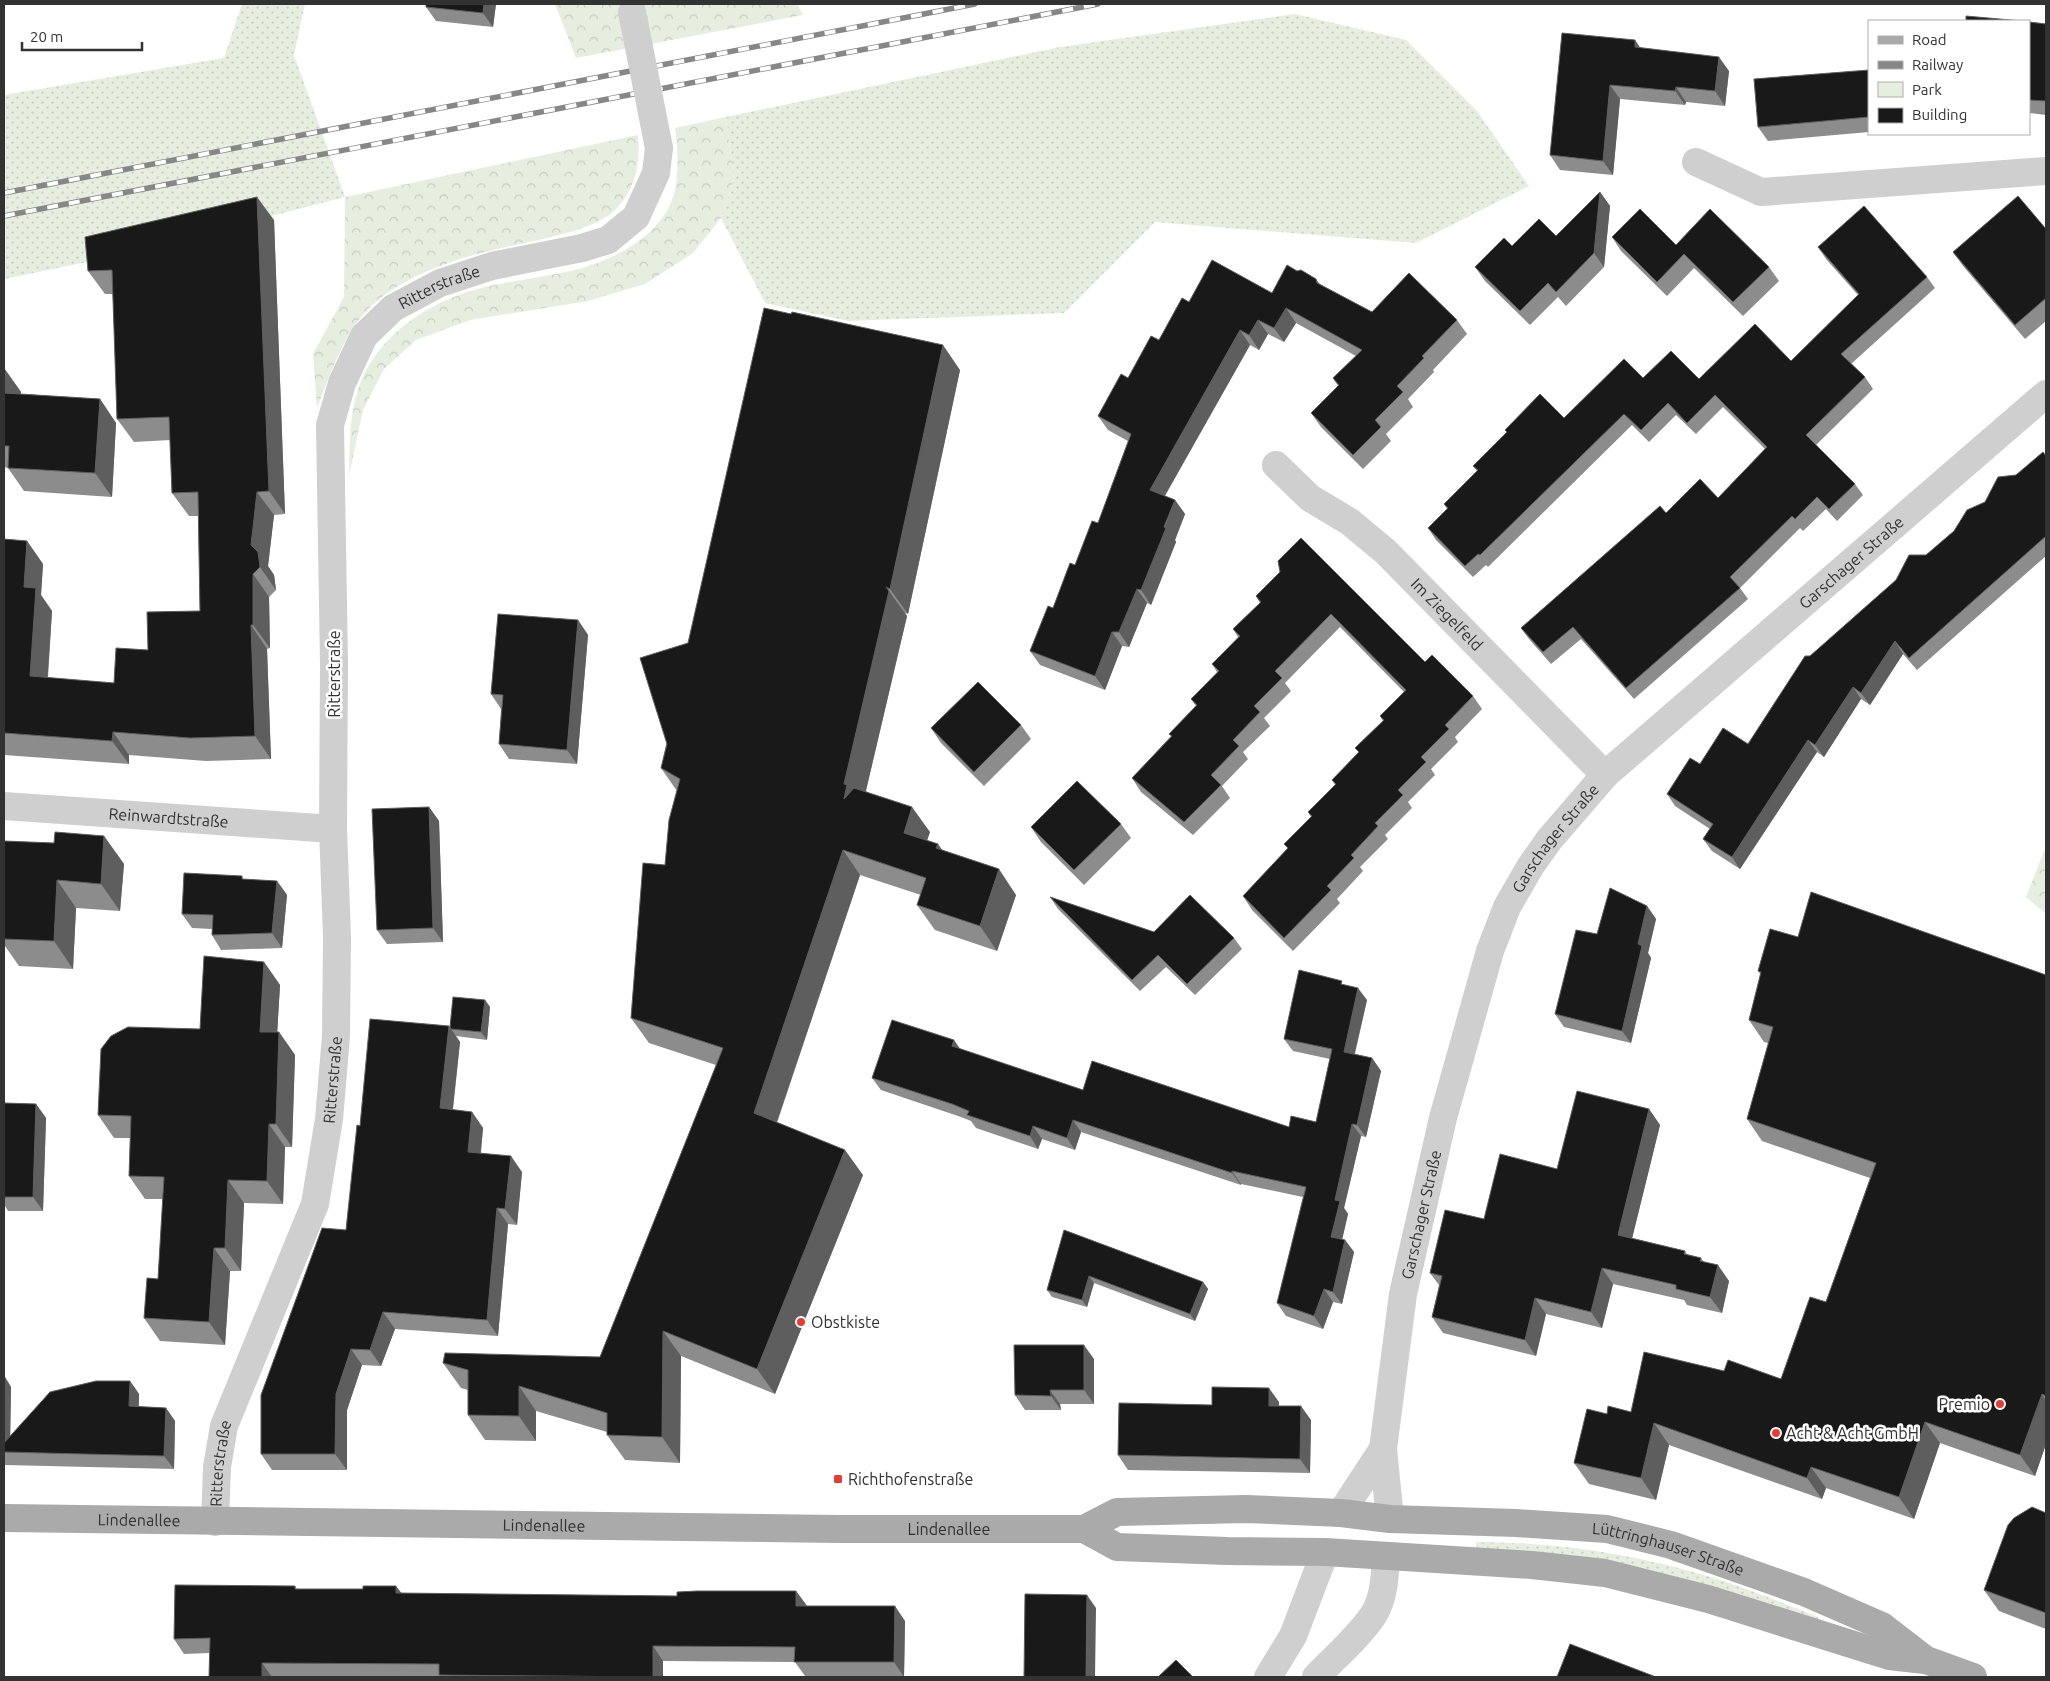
<svg xmlns="http://www.w3.org/2000/svg" width="2050" height="1681" font-family="Ubuntu,sans-serif">
	<defs>
		<pattern id="green-dots" width="8" height="8" patternUnits="userSpaceOnUse" patternTransform="scale(1.25)"><rect width="8" height="8" fill="#e6eee0"/><path d="M2 2h.1M6 6h.1" fill="none" stroke="#c6cdc1" stroke-width="1.8" stroke-linecap="round"/></pattern>
		<pattern id="forest-crowns" width="20" height="18" patternUnits="userSpaceOnUse" patternTransform="scale(1.25)"><rect width="20" height="18" fill="#e6eee0"/><path d="M2 6a3 3 0 1 1 6 0M12 15a3 3 0 1 1 6 0" fill="none" stroke="#c6cdc1"/></pattern>
	</defs>
	<rect width="100%" height="100%" fill="#fff"/>
	<path fill="url(#green-dots)" d="M242,4h63l-11,51 51,142 -229,59 -112,23v-184l220,-37z
		M1295,14l111,26 71,71 52,75 -113,57 -261,-21 -91,91 -216,8 -83,-18 -44,-85 13,-39 -8,-62 334,-70z
		M1476,1542c81,0 161,12 238,36 35,11 69,25 104,39l1,4 -283,-69 -60,-2z"/>
	<path fill="url(#forest-crowns)" d="M555,4h242l6,11 -227,43z
		M726,117l8,62 -13,39 -28,35 -48,31 -57,17 -118,19 -54,20 -32,29 -21,41 -14,65c1,-29 0,-58 9,-86 19,-55 73,-89 127,-102 30,-7 61,-10 90,-17 36,-9 80,-31 96,-67 9,-21 7,-54 4,-75z
		M638,135c3,27 -2,53 -22,74 -20,22 -80,31 -110,38 -45,10 -91,24 -128,53 -33,27 -46,71 -61,108l-4,-54 31,-57 1,-100z
		M2046,846v68l-20,-17z"/>
	<g fill="none" stroke-linecap="round" stroke-linejoin="round">
		<g stroke="#cfcfcf" stroke-width="28">
			<path d="M1696,162l65,30 285,-21"/>
			<path id="s1" d="M1276,465l34,33 40,24 36,30 219,223"/>
			<path id="s2" d="M4,806l329,23"/>
			<path d="M1341,1513l42,-64"/>
			<path id="s3" d="M1390,1519l-7,-70 20,-155 40,-176 47,-167 17,-44 23,-40 19,-27 56,-65 441,-381"/>
			<path id="s4" d="M215,1522l2,-55 7,-41 91,-222 14,-85 7,-83 1,-99 -4,-108 1,-165 -4,-239 12,-42 22,-47 29,-28 47,-25 52,-17 90,-18 26,-8 28,-23 20,-44 3,-25"/>
			<path d="M1268,1677l25,-41 32,-84"/>
			<path d="M1316,1677c19,-20 43,-40 58,-63 10,-16 11,-39 12,-57"/>
		</g>
		<g stroke="#aaa" stroke-width="28">
			<path id="s5" d="M4,1518l834,11h246l33,-17 129,-3 95,4 49,6 126,4 91,6 64,16 133,47 78,34 44,34 47,17"/>
			<path d="M1084,1529l33,18 110,4 98,1 207,13 73,8 103,26 181,57 36,4"/>
		</g>
		<defs>
			<path id="rail" d="M4,193l971,-189
				M4,216l1094,-212"/>
		</defs>
		<use href="#rail" stroke="#878787" stroke-width="5.5"/>
		<use href="#rail" stroke="#fff" stroke-width="4" stroke-dasharray="11" stroke-linecap="butt"/>
		<path stroke="#cfcfcf" stroke-width="28" d="M632,12l27,136"/>
	</g>
	<path fill="#8c8c8c" d="M496,4l-3,23 -57,-6 -10,-14z
		M2029,22l17,2v91l-17,-2z
		M1635,40l5,8 89,23 -4,35 -39,-4 -1,3 -65,-6 -7,76 -53,-5 -10,-15z
		M1869,70v62l-101,9 -10,-14z
		M1600,192l10,14 -6,61 -38,39 -8,-9 -28,28 -45,-44 -10,-14 37,-21 44,-10z
		M274,220l11,294 -11,1 -6,51 6,9 2,15 -7,7 1,51 -3,1 4,110 -65,2 -77,-6v9l-125,-9v-216l23,2 16,23 -2,31 11,16 -4,67 66,5 34,-33 52,-39 -2,-95h-9l-17,-23 -2,-53 -36,2 -17,-23 -4,-125h-8l-17,-23z
		M2046,229v92l-21,18 -62,-73 -10,-14z
		M1612,237l157,30 10,14 -36,35 -49,-48 -27,28 -46,-45z
		M1818,247l109,30 8,11 -84,76 14,13 8,12 -57,56 39,39 8,11 -26,26 -11,-12 -23,22 -3,-3 -60,60 8,11 -114,100 -53,-60 -30,25 -22,-25 -8,-11 145,-115 52,-15 47,-49 -42,-42 -27,27 -20,-19 -27,27 -17,-17 -144,142 -2,-2 -13,12 -37,-37 -8,-12 19,-19 -3,-5 33,-33 -4,-5 34,-34 -2,-2 59,-12 79,-40 56,1 92,-18 67,-66 -32,-36z
		M1297,271l19,8 4,5 52,28 85,8 10,14 -34,36 1,2 -26,27 5,8 -27,27 5,7 -28,28 -42,-42 -10,-14 27,-27 -5,-8 23,-22 -60,-33 -12,19 -16,-8 -9,16 -9,-5 -85,151 10,4 10,14 -10,26 1,2 -25,63 -4,-2 -18,44 -7,-1 -17,44 -65,-25 -10,-14 23,-43 45,-85 30,-82 -20,-11 -10,-14 91,-114 83,-9z
		M4,368l17,24 -1,2 80,5 16,24 -4,74 -88,-6 -16,-23 -4,-1z
		M960,370l-52,244 -3,-1 2,3 -41,175 64,41 -3,8 11,4 4,6 74,45 -19,56 -62,-21 -18,-25 4,-10 -61,-20 -83,248 86,52 -88,219 -94,-38 -1,107 -55,-3 -18,-25v-3l-71,-21v30l-51,-1 -17,-25v-25l-7,-2 -18,-25 157,-6 116,-292 -67,-22 -18,-25 34,-153 12,-74 -16,-23 27,-125z
		M2046,456v100l-129,114 -14,-16 -33,51 -9,-6 -37,58 -7,-5 -77,117 -28,-18 -9,-12 7,-10 -35,-23 -8,-12 33,-30 48,-20 62,-88 144,-125 31,-29 31,-27z
		M1280,572l145,90 48,34 9,13 -27,28 3,5 -27,27 4,6 -27,27 4,6 -27,27 3,4 -28,28 3,4 -26,28 3,4 -47,48 -41,-41 -9,-14 45,-47 -4,-5 27,-27 -3,-5 27,-27 -3,-5 27,-28 -4,-4 28,-27 -3,-5 24,-24 -64,-65 -55,56 6,8 -27,27 6,8 -27,26 5,7 -26,27 8,12 -37,37 -52,-43 -9,-14 39,-42 -2,-2 27,-28 -5,-7 26,-27 -5,-8 26,-27 -5,-8 27,-26 -4,-7z
		M578,620l10,15 -11,129 -68,-5 -10,-15 2,-35 -10,-15z
		M1021,725l10,14 -47,47 -43,-43 -10,-15z
		M429,807l10,14 4,121 -56,2 -10,-14z
		M1121,824l10,14 -47,47 -43,-43 -10,-15z
		M104,836l20,28 -4,47 -44,-3 -3,61 -54,-3 -14,-20 -1,-1v-104l50,2z
		M242,876l1,3 34,2 10,14 -5,53 -61,2 -9,-15v-6l-20,-1 -10,-14z
		M1050,897l104,35 80,6 8,11 -47,46 -29,-28 -26,24 -82,-82z
		M1647,906l9,13 -8,34 3,5 -20,85 -67,-16 -9,-13z
		M1798,937l248,38v469l-11,32 -95,-33 -26,76 -88,-31 -4,11 -153,-54 -13,55 -67,-16 -15,-21 33,-49 24,-2 93,-41 57,8 45,-77 44,-124 -108,-37 -15,-22 21,-76 -4,-1 -15,-22 12,-45 -3,-4z
		M264,962l16,23 -3,47h2l16,23 -3,92h-7l-2,57 -39,-1 -3,68h-11l-5,74 -65,-4 -16,-23 14,-39 5,-80h-18l-16,-23 1,-38h-16l-16,-23 102,-86z
		M1345,985l22,15 -12,54 17,4 9,13 -15,66 -5,-1 -17,72 4,6 -6,25 3,1 9,12 -12,52 -9,-2 -10,27 -37,-13 -9,-13 26,-106 -62,-13v1l-160,-53 -6,18 -33,-11 -4,10 -62,-21 -5,-7 -10,-4 -80,-27 -9,-12 88,-29 123,41 206,37 27,-5 14,-63 -37,-8 -9,-12z
		M485,1000l5,7 -3,33 -31,-4 4,6 -7,68 19,2 11,16 -2,25 41,19 -5,53 -9,-1 -10,112 -103,-7 -14,37 -19,-1 -15,45v60h-75l-11,-16 85,-224 104,-203z
		M4,1103l32,1 10,14 -3,93h-35l-4,-7z
		M1649,1109l11,16 -28,113 53,13 2,3 14,4 3,4 25,19 -7,32 -35,-8 -3,-5 -71,-16 -11,44 -56,-14 -10,42 -93,-23 -11,-16 7,-32 -9,-12 54,-54 73,-50z
		M1064,1230l139,52 5,7 -13,32 -101,-38 -7,24 -35,-10 -5,-7z
		M4,1298l1,1v78l6,10 -1,49 120,-55 9,13v13l27,1 9,13 -1,48 -169,-4 -1,-2z
		M1094,1359v45h-34l1,6h-36l-10,-15z
		M1279,1402v4l32,14 -1,53 -182,-3 -10,-15 94,-50z
		M2046,1513v116l-47,-18 -15,-21z
		M295,1586l2,3 105,4 275,3 119,-5 11,15 98,15 -1,56 -99,-1 -10,-14 -132,-1v16h-454v-24l-25,1 -10,-15z"/>
	<path fill="#5e5e5e" d="M484,4h12l-3,23 -10,-14z
		M1635,40l10,15 -10,-8z
		M1719,57l10,14 -4,35 -10,-15z
		M1610,85l10,14 -7,76 -10,-14z
		M1676,87l10,15 -1,3 -10,-14z
		M1600,192l10,14 -6,61 -10,-14z
		M257,197l17,23 11,294 -16,-23z
		M1286,308l10,15 -12,19 -10,-14z
		M1258,320l10,14 -9,16 -10,-15z
		M1240,330l10,15 -90,159 -10,-14z
		M943,345l17,25 -52,244 -18,-25z
		M4,368l17,24 -3,24 -14,-21z
		M100,399l16,24 -4,74 -17,-24z
		M257,492l17,23 -6,51 6,9 2,15 -16,-23 -9,-22z
		M1175,500l10,14 -10,26 1,2 -25,63 -10,-15z
		M27,541l16,23 -2,31 11,16 -6,89 -16,-24 -6,-89z
		M253,574l16,23 1,51 -17,-23z
		M1137,589l10,14 -18,44 -10,-15z
		M889,591l18,25 -45,191 -18,-8v-15z
		M578,620l10,15 -11,129 -10,-14z
		M251,625l16,24 4,110 -16,-23z
		M1112,632l10,14 -17,44 -10,-14z
		M1895,641l8,13 -33,51 -9,-12z
		M1853,687l8,12 -37,58 -9,-12z
		M113,732l16,23v9l-17,-23z
		M1808,740l9,12 -77,117 -8,-12z
		M429,807l10,14 4,121 -10,-14z
		M912,807l18,25 -9,26 -17,-25z
		M104,836l20,28 -4,47 -19,-27z
		M938,844l17,25 -19,-21z
		M843,850l17,25 -89,264 -17,-26z
		M999,869l17,26 -19,56 -17,-25z
		M57,880l19,28 -3,61 -19,-28z
		M277,881l10,14 -5,53 -10,-15z
		M1647,906l9,13 -8,34 3,5 -20,85 -9,-12 16,-87z
		M264,962l16,23 -4,70 -16,-23z
		M1358,988l9,12 -15,64 -8,-12z
		M485,1000l5,7 -3,33 -6,-8z
		M449,1026l11,16 -9,82 -11,-16z
		M279,1032l16,23 -3,92 -16,-23z
		M954,1040l9,13 -11,-7z
		M1372,1058l9,13 -15,66 -9,-12z
		M36,1104l10,14 -3,93 -10,-14z
		M1649,1109l11,16 -31,126 -11,-16z
		M472,1112l11,16 -4,40 -11,-16z
		M1073,1120l8,12 -6,18 -8,-12z
		M269,1124l16,23 -2,57 -16,-23z
		M1352,1124l9,12 -17,72 4,6 -8,35 -9,-12 4,-37z
		M1033,1126l9,13 -4,10 -8,-13z
		M845,1150l18,25 -88,219 -18,-25z
		M511,1156l11,16 -5,53 -12,-16z
		M1232,1171l9,13v1l-9,-12z
		M228,1180l16,23 -3,68 -16,-23z
		M497,1208l11,16 -10,112 -11,-16z
		M1345,1240l9,12 -12,52 -9,-12z
		M214,1248l16,23 -5,74 -16,-23z
		M1718,1265l11,16 -7,32 -12,-16z
		M1602,1268l11,16 -11,44 -11,-16z
		M1089,1276l5,7 -7,24 -5,-7z
		M1203,1282l5,7 -13,32 -5,-7z
		M1324,1289l9,13 -10,27 -9,-13z
		M4,1298l1,1v78l6,10 -1,65 -6,-9z
		M1535,1298l11,16 -10,42 -11,-16z
		M383,1312l12,17 -14,37 -11,-16z
		M663,1331l18,25 -1,107 -18,-26z
		M1084,1345l10,14v45l-10,-14z
		M351,1349l11,16 -15,45v60l-12,-16 1,-60z
		M130,1381l9,13 -1,25 -9,-13z
		M519,1386l17,25v30l-17,-25z
		M1269,1388l10,14v18l-10,-14z
		M1050,1390l10,14 1,6 -10,-14z
		M2042,1394l4,7v43l-11,32 -15,-21z
		M1301,1406l10,14 -1,53 -10,-14z
		M166,1408l9,13 -1,48 -10,-13z
		M1925,1422l15,21 -26,76 -15,-22z
		M1654,1423l15,22 -13,55 -15,-22z
		M1811,1467l15,21 -4,11 -15,-21z
		M396,1586l11,14 -11,-7z
		M796,1591l11,15h-11z
		M1087,1595l9,13 -1,69h-9z
		M895,1606l10,15 -1,56 -10,-15z
		M653,1646l10,15v16h-10z
		M262,1663l10,14h-10z"/>
	<path fill="#191919" stroke="#5e5e5e" d="M426,4h58l-1,9 -57,-6z
		M1966,16l56,5h-56z
		M2029,22l17,2v77l-17,-1z
		M1562,33l73,7v7l84,10 -4,34 -39,-4 -1,4 -65,-6 -7,76 -53,-6z
		M1869,70v47l-111,10 -4,-48z
		M1600,192l-6,61 -38,39 -8,-9 -28,28 -45,-44 29,-29 8,8 27,-27 17,17z
		M2018,196l28,33v69l-31,27 -62,-73z
		M257,197l12,294 -12,1 -6,53 7,7 2,15 -7,7v51h-2l4,111 -65,2 -77,-6 -1,9 -108,-8v-194l23,2 -3,46 12,1 -6,88 84,7 2,-35 32,2 -1,-38 53,-1 -2,-119 -26,1 -3,-76 -52,2 -5,-149 -24,1 -3,-34z
		M1864,206l63,71 -86,77 24,23 -59,58 49,49 -26,25 -12,-12 -22,22 -3,-3 -62,61 10,11 -114,100 -53,-61 -30,25 -22,-24 139,-122 6,7 34,-34 18,19 49,-51 -52,-52 -28,28 -19,-20 -27,27 -17,-16 -144,141 -2,-1 -13,12 -37,-38 20,-20 -4,-4 34,-34 -5,-4 34,-34 -2,-2 35,-36 24,24 60,-59 19,19 28,-27 28,28 56,-55 36,37 68,-67 -41,-47z
		M1640,209l36,36 34,-36 59,58 -36,35 -49,-48 -27,28 -45,-45z
		M1212,260l60,33 15,-28 10,6 4,-1 15,9 1,4 55,29 37,-39 48,47 -35,36 2,2 -27,28 6,6 -28,28 6,7 -28,28 -42,-42 28,-28 -6,-7 29,-28 -76,-42 -12,20 -16,-8 -9,15 -9,-5 -90,160 25,10 -11,27 2,1 -25,62 -4,-1 -18,43h-7l-17,44 -65,-25 18,-45 5,2 17,-45 5,2 17,-44 6,2 33,-89 -33,-18 23,-42 7,4 23,-42 8,4 23,-42 7,4z
		M764,308l27,6 1,-2 151,33 -53,244 -4,-2 3,4 -45,193 3,1 -3,14 10,-11 58,19 -8,26 34,11 -2,4 63,21 -19,57 -63,-21 9,-27 -83,-28 -89,263 91,37 -88,219 -94,-38 -1,106 -55,-2v-22l-88,-27v30l-51,-1v-45l-25,-7 2,-10 155,4 123,-309 -92,-30 12,-155 22,2 4,-45 11,-41 -19,-11 6,-24 -27,-86 48,-15z
		M4,393l96,6 -5,74 -87,-5 1,-22h-5z
		M2043,452l3,4v80l-137,122 -14,-17 -34,52 -8,-6 -38,58 -7,-5 -76,117 -29,-18 10,-15 -46,-30 23,-36 10,6 23,-36 25,16 57,-88h5l86,-76 13,-25h17l28,-24 13,-21 18,-8 13,-25 18,-2z
		M1301,538l124,124 7,-7 41,41 -28,29 4,4 -28,28 5,5 -28,28 5,5 -28,28 3,3 -27,29 3,3 -27,28 4,4 -47,48 -41,-42 45,-48 -4,-4 28,-28 -4,-4 28,-28 -4,-4 27,-28 -4,-4 29,-28 -4,-4 26,-26 -75,-76 -56,57 7,7 -28,28 6,6 -27,28 6,6 -28,29 10,10 -37,37 -52,-44 40,-42 -3,-2 28,-29 -6,-6 28,-28 -7,-7 28,-28 -7,-7 28,-27 -5,-6 24,-24 -2,-11z
		M498,614l80,6 -11,130 -68,-6 4,-49 -12,-1z
		M978,682l43,43 -47,47 -43,-44z
		M1077,781l44,43 -47,46 -43,-43z
		M429,807l4,121 -56,2 -5,-121z
		M55,832l49,4 -3,48 -44,-4 -3,61 -50,-2v-98l50,2z
		M184,873l58,3v3l35,2 -5,52 -60,2 1,-20 -31,-1z
		M1610,888l37,18 -9,38 4,2 -20,85 -67,-17 21,-84 21,4z
		M1811,892l235,83v421l-4,-2 -22,61 -95,-33 -26,75 -88,-30 -4,11 -153,-55 -13,55 -67,-15 13,-54 20,5 1,-8 23,6 13,-60 80,19 4,-11 53,19 29,-82 16,5 50,-139 -129,-44 26,-92 -24,-7 12,-48 -3,-1 12,-42 28,8z
		M1190,895l44,43 -47,46 -29,-29 -26,25 -82,-83 104,35z
		M204,956l60,6 -4,70h19l-3,92h-7l-2,57 -39,-1 -3,68h-11l-5,74 -65,-4 3,-40 11,1 6,-102 -35,-1 2,-60 -33,-1 3,-66 10,-13 17,-9 72,2z
		M1299,970l43,11 -1,3 17,4 -14,64 28,6 -15,67 -5,-1 -17,76 5,1 -9,36 14,3 -12,52 -9,-3 -10,27 -37,-13 29,-116 -74,-16v2l-159,-53 -6,18 -34,-12 -3,10 -63,-21 2,-4 -17,-7 -80,-26 20,-58 62,20 -2,6 131,44 9,-29 197,66 2,-11 25,6 16,-73 -48,-10z
		M453,997l32,3 -4,32 -30,-3 -1,-2z
		M370,1019l79,7 -9,82 32,4 -4,40 43,4 -6,53 -8,-1 -10,112 -104,-8 -13,38 -19,-1 -15,45 -1,60h-74v-59l61,-167 24,2 11,-105 3,1z
		M1577,1091l72,18 -31,126 67,16 -1,3 17,4 -1,3 18,4 -8,32 -34,-8v-4l-74,-17 -11,44 -56,-14 -10,42 -93,-23 10,-41 -12,-3 15,-63 39,9 16,-65 57,15z
		M4,1103l32,1 -3,93h-29z
		M1064,1230l139,52 -13,32 -101,-38 -7,24 -35,-10z
		M1014,1345h70v45h-34l1,6 -36,-1z
		M96,1381h34l-1,25 37,2 -2,48 -160,-4v-9l46,-51z
		M1212,1387l57,1v18h32l-1,53 -182,-4 1,-52 93,2z
		M2032,1507l14,6v100l-62,-23 24,-65 6,-7z
		M175,1585l120,1v3h68v-3h33v7l281,3v-4l20,-1h99v15h99l-1,56h-100l1,-15 -142,-1v31l-214,-2v-11l-177,-1v14h-53l1,-39 -36,1z
		M1025,1594l62,1 -1,82h-62z
		M1570,1644l86,33h-99z
		M1176,1660l17,17h-35z"/>
	<g fill="#e93b33" stroke="#fff" stroke-width="2">
		<circle cx="801" cy="1322" r="5"/>
		<circle cx="2000" cy="1404" r="5"/>
		<circle cx="1776" cy="1433" r="5"/>
		<rect x="833" y="1474" width="10" height="10" rx="2.5"/>
	</g>
	<g text-anchor="middle" stroke-width="5" stroke-linejoin="round" paint-order="stroke">
		<g font-size="16" fill="#323232" stroke="#fff">
			<text dy="6" stroke="none"><textPath href="#s4" startOffset="1304">Ritterstraße</textPath></text>
			<text dy="6" stroke="none"><textPath href="#s3" startOffset="1118">Garschager Straße</textPath></text>
			<text dy="6" stroke="none"><textPath href="#s1" startOffset="228">Im Ziegelfeld</textPath></text>
			<text transform="translate(334 674) rotate(-90)" y="6">Ritterstraße</text>
			<text dy="6" stroke="none"><textPath href="#s2" startOffset="165">Reinwardtstraße</textPath></text>
			<text dy="6" stroke="none"><textPath href="#s3" startOffset="712">Garschager Straße</textPath></text>
			<text dy="6" stroke="none"><textPath href="#s4" startOffset="462">Ritterstraße</textPath></text>
			<text dy="6" stroke="none"><textPath href="#s3" startOffset="308">Garschager Straße</textPath></text>
			<text dy="6" stroke="none"><textPath href="#s4" startOffset="59">Ritterstraße</textPath></text>
			<text dy="6" stroke="none"><textPath href="#s5" startOffset="135">Lindenallee</textPath></text>
			<text dy="6" stroke="none"><textPath href="#s5" startOffset="540">Lindenallee</textPath></text>
			<text dy="6" stroke="none"><textPath href="#s5" startOffset="945">Lindenallee</textPath></text>
			<text dy="6" stroke="none"><textPath href="#s5" startOffset="1672">Lüttringhauser Straße</textPath></text>
		</g>
		<g font-size="16" fill="#323232" stroke="#fff" text-anchor="start">
			<text x="811" y="1328">Obstkiste</text>
			<text x="1990" y="1410" text-anchor="end">Premio</text>
			<text x="1786" y="1439">Acht &amp; Acht GmbH</text>
			<text x="848" y="1485">Richthofenstraße</text>
		</g>
	</g>
	<rect width="2050" height="1681" fill="none" stroke="#323232" stroke-width="10"/>
	<rect x="1868" y="20" width="162" height="115" fill="#ffffff" stroke="#adadad"/>
	<rect x="1878" y="36" width="25" height="8" fill="#aaaaaa" stroke="#adadad"/>
	<text x="1912" y="45" font-size="15" fill="#323232">Road</text>
	<rect x="1878" y="61" width="25" height="8" fill="#878787" stroke="#adadad"/>
	<text x="1912" y="70" font-size="15" fill="#323232">Railway</text>
	<rect x="1878" y="82" width="25" height="15" fill="#e6eee0" stroke="#adadad"/>
	<text x="1912" y="95" font-size="15" fill="#323232">Park</text>
	<rect x="1878" y="108" width="25" height="15" fill="#191919" stroke="#adadad"/>
	<text x="1912" y="120" font-size="15" fill="#323232">Building</text>
	<path d="M22 42v8h120v-8" fill="none" stroke="#323232" stroke-width="2.5"/>
	<text x="30" y="42" font-size="15" fill="#323232" stroke="#ffffff" stroke-width="4" paint-order="stroke">20 m</text>
</svg>
